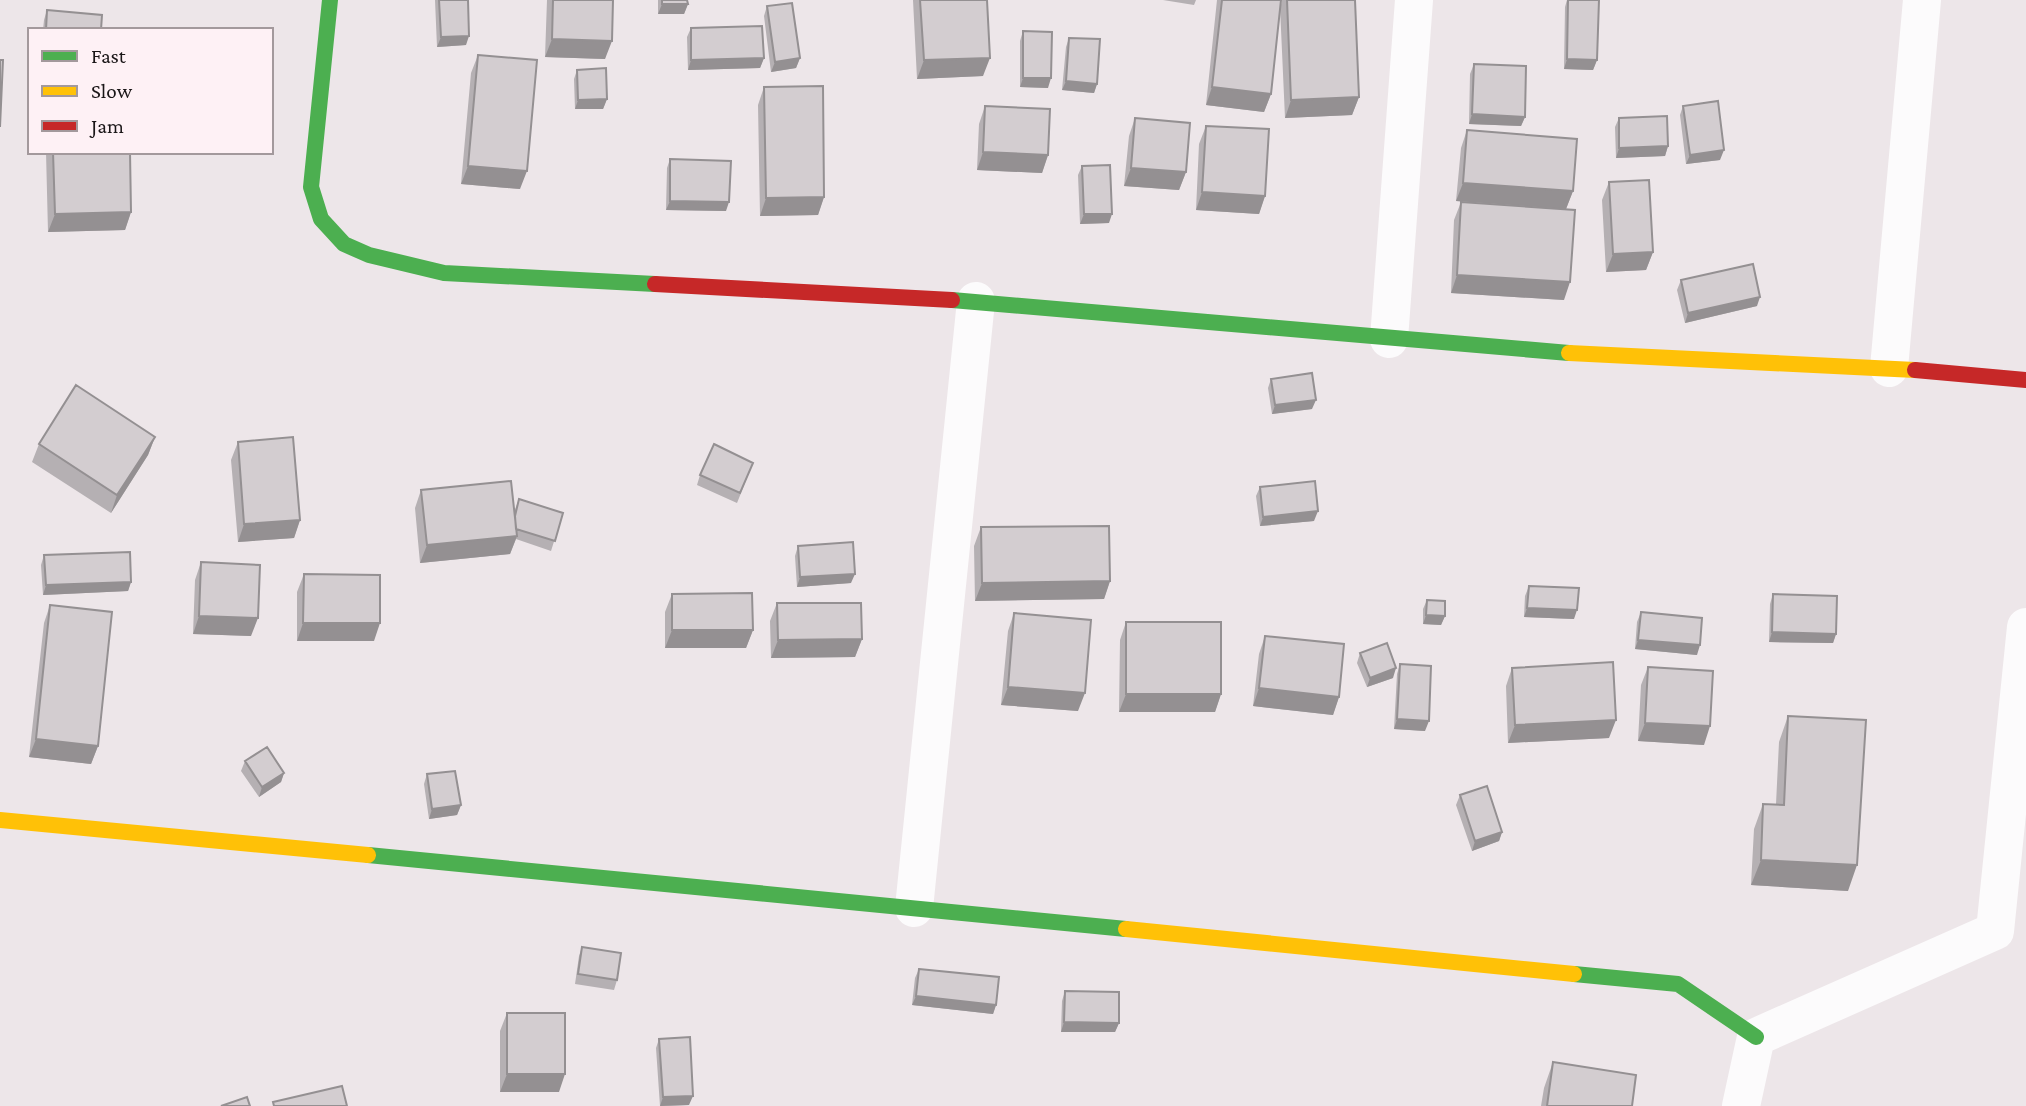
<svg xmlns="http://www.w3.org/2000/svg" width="2026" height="1106" font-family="'Crimson Pro',serif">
	<rect width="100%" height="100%" fill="#ede6e9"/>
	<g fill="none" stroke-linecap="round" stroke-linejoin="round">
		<path stroke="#fcfbfc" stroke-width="38" d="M1389,339l25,-339
			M1889,368l33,-368
			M914,908l62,-607
			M1741,1106l15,-69 239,-106 31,-304"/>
		<path stroke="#4caf50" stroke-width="16" d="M330,0l-19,187 10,32 23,25 25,11 75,18 211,11
			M952,300l617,53
			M368,855l758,74
			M1574,974l104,10 78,53"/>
		<path stroke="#ffc107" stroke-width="16" d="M1569,353l346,17
			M0,820l368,35
			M1126,929l448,45"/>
		<path stroke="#c62828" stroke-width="16" d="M655,284l297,16
			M1915,370l111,10"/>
	</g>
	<path fill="#b5b0b3" d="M435,0h33l-2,45 -29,2z
		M547,0h66l-8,59 -60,-2z
		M658,0h29l1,4 -4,10h-26z
		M913,0h74l-4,76 -66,3z
		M1163,0h33l-2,5z
		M1217,0h64v5l1,-5h73l4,97 -7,18 -67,3 -5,-111 -9,87 -7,18 -58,-7z
		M1567,0h32l-2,60 -4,10 -29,-1 1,-62z
		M767,6l33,52 -4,10 -25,4 -7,-56z
		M47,10l54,20h-58l1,-10z
		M691,28l73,30 -4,10 -72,2 -1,-33z
		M1023,31l25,57 -28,-1v-46z
		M1069,38l28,46 -3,9 -32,-3 4,-43z
		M478,55l42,134 -59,-5 10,-111z
		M1474,64l51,53 -4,9 -52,-2 1,-50z
		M577,70l30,29 -4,10h-28l-1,-30z
		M764,87l60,110 -6,18 -58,1 -2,-111z
		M985,106l63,49 -6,18 -65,-3 2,-46z
		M1683,106l37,54 -34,4 -6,-49z
		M1135,118l51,54 -7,18 -55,-4 5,-50z
		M1619,118l49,28 -3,10 -49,2 -1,-31z
		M1206,126l59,70 -6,18 -63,-4 3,-66z
		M1467,130l106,61 -7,18 -110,-8 5,-53z
		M46,152h84l1,60 -6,18 -77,2z
		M670,159l56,52 -60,-1 1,-42z
		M1082,166l27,57 -29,1 -2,-49z
		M1609,182l44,70 -7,18 -40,2 -4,-72z
		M1461,202l103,98 -113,-7 3,-73z
		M1681,280l76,26 -72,17 -8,-33z
		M1271,379l41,30 -40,5 -4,-26z
		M155,437l-7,18 -37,58 -79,-51 7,-18z
		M238,442l62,78 -6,18 -56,4 -7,-82z
		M753,463l-16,40 -40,-18 3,-10z
		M1260,487l54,34 -54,5 -4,-30z
		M421,490l93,22 5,-13 44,14 -12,38 -35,-12 -6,15 -90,9 -5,-55z
		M981,527l129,54 -6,18 -129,2 -1,-55z
		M798,546l53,37 -54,4 -2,-31z
		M44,555l87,27 -3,9 -85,4 -2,-30z
		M201,562l50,74 -58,-2 2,-54z
		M304,574l70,67h-77v-49z
		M1529,586l45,33 -50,-2 1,-21z
		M672,594l81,36 -7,18h-81v-36z
		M1773,594l63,40 -3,9 -64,-1 1,-38z
		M1427,600l18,16 -4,9 -18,-1v-15z
		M777,603l85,36 -7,18 -84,1 -1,-37z
		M50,605l48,141 -7,18 -62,-7 15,-134z
		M1641,612l56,43 -62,-6 2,-27z
		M1014,613l64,98 -77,-6 7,-74z
		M1126,622l95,72 -6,18h-96l1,-72z
		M1265,636l74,61 -6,18 -80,-9 6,-52z
		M1360,653l33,25 -26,9 -10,-24z
		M1400,664l25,67 -31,-2 3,-55z
		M1648,667l56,78 -66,-4 3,-56z
		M1512,668l97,70 -101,5 -2,-57z
		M1788,716l60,175 -97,-6 3,-56 9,-25h13l3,-62z
		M245,761l39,12 -3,9 -22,15 -18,-26z
		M427,774l34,31 -4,10 -28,4 -5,-35z
		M1460,795l42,37 -3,9 -27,10 -16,-46z
		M582,947l35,33 -3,10 -39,-6 4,-28z
		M919,969l77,36 -3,9 -81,-9 3,-27z
		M1065,991l54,32 -4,9h-54l1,-31z
		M507,1013l52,79h-59v-61z
		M659,1039l30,66 -29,1 -4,-58z
		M1553,1062l79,44h-91l3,-18z"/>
	<path fill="#949092" d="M662,4h26l-4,10h-26z
		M469,36l-3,9 -29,2 4,-10z
		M552,39l60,2 -7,18 -60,-2z
		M764,58l-4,10 -72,2 3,-10z
		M800,58l-4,10 -25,4 4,-10z
		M990,58l-7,18 -66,3 7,-19z
		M1567,59l30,1 -4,10 -29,-1z
		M1023,78h28l-3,10 -28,-1z
		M1066,81l31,3 -3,9 -32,-3z
		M1212,87l59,7 -7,18 -58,-7z
		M1359,97l-7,18 -67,3 6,-18z
		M607,99l-4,10h-28l3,-9z
		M1472,114l53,3 -4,9 -52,-2z
		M1668,146l-3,10 -49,2 3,-10z
		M1724,150l-4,10 -34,4 4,-9z
		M983,152l65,3 -6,18 -65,-3z
		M468,166l59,5 -7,18 -59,-5z
		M1131,168l55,4 -7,18 -55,-4z
		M1463,183l110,8 -7,18 -110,-8z
		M1202,192l63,4 -6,18 -63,-4z
		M824,197l-6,18 -58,1 6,-18z
		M670,201l59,1 -3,9 -60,-1z
		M131,212l-6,18 -77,2 7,-18z
		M1084,214h28l-3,9 -29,1z
		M1653,252l-7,18 -40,2 7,-18z
		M1457,275l113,7 -6,18 -113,-7z
		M1760,297l-3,9 -72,17 3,-10z
		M1316,400l-4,9 -40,5 3,-9z
		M155,437l-7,18 -37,58 6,-18z
		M1318,511l-4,10 -54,5 3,-9z
		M300,520l-6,18 -56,4 6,-18z
		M517,536l-7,18 -90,9 7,-18z
		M855,574l-4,9 -54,4 3,-10z
		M1110,581l-6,18 -129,2 7,-18z
		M131,582l-3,9 -85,4 3,-10z
		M1527,608l50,2 -3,9 -50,-2z
		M1426,615l19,1 -4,9 -18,-1z
		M199,616l59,2 -7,18 -58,-2z
		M303,623h77l-6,18h-77z
		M672,630h81l-7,18h-81z
		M1772,632l64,2 -3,9 -64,-1z
		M862,639l-7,18 -84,1 7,-18z
		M1638,640l62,5 -3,10 -62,-6z
		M1396,668l-3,10 -26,9 3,-9z
		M1008,687l77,6 -7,18 -77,-6z
		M1259,688l80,9 -6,18 -80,-9z
		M1126,694h95l-6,18h-96z
		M1397,719l32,2 -4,10 -31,-2z
		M1616,720l-7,18 -101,5 7,-18z
		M1645,723l65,3 -6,19 -66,-4z
		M36,739l62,7 -7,18 -62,-7z
		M284,773l-3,9 -22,15 3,-10z
		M461,805l-4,10 -28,4 3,-10z
		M1502,832l-3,9 -27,10 3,-10z
		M1761,860l96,5 -9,26 -97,-6z
		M916,996l80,9 -3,9 -81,-9z
		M1064,1022l55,1 -4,9h-54z
		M507,1074h58l-6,18h-59z
		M693,1096l-4,9 -29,1 3,-9z"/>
	<path fill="#d3cdd0" stroke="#949092" stroke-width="2" d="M439,0h29l1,36 -28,1z
		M553,0h60l-1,41 -60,-2z
		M662,0h25l1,4h-26z
		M920,0h67l3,58 -66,2z
		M1222,0h59l-10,94 -59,-7z
		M1287,0h68l4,97 -68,3z
		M1568,0h31l-2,60 -30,-1z
		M792,3l8,55 -25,4 -8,-56z
		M47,10l55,5 -1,15h-55z
		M762,26l2,32 -73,2v-32z
		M1023,31l29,1 -1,46h-28z
		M1069,38l31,1 -3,45 -31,-3z
		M478,55l59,5 -10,111 -59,-5z
		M0,60h3l-3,67z
		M1474,64l52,2 -1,51 -53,-3z
		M606,68l1,31 -29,1 -1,-30z
		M823,86l1,111 -58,1 -2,-111z
		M1718,101l6,49 -34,5 -7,-49z
		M985,106l65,3 -2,46 -65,-3z
		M1667,116l1,30 -49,2v-30z
		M1135,118l55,5 -4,49 -55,-4z
		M1206,126l63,3 -4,67 -63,-4z
		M1467,130l110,9 -4,52 -110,-8z
		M53,152h77l1,60 -76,2z
		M670,159l61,2 -2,41 -59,-1z
		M1110,165l2,49h-28l-2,-48z
		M1649,180l4,72 -40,2 -4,-72z
		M1461,202l114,8 -5,72 -113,-7z
		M1753,264l7,33 -72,16 -7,-33z
		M1312,373l4,27 -41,5 -4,-26z
		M76,385l79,52 -38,58 -78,-51z
		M293,437l7,83 -56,4 -6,-82z
		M714,444l39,19 -13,30 -40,-18z
		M511,481l6,55 -90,9 -6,-55z
		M1315,481l3,30 -55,6 -3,-30z
		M519,499l44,14 -8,28 -39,-12 -1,-13z
		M1109,526l1,55 -128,2 -1,-56z
		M853,542l2,32 -55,3 -2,-31z
		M130,552l1,30 -85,3 -2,-30z
		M201,562l59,3 -2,53 -59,-2z
		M304,574l76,1v48h-77z
		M1529,586l50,2 -2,22 -50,-2z
		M752,593l1,37h-81v-36z
		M1773,594l64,2 -1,38 -64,-2z
		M1427,600l18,1v15l-19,-1z
		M777,603h84l1,36 -84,1z
		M50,605l62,7 -14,134 -62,-7z
		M1641,612l61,6 -2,27 -62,-5z
		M1014,613l77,7 -6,73 -77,-6z
		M1126,622h95v72h-95z
		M1265,636l79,8 -5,53 -80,-9z
		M1387,643l9,25 -26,10 -10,-25z
		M1613,662l3,58 -101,5 -3,-57z
		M1400,664l31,2 -2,55 -32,-2z
		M1648,667l65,4 -3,55 -65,-3z
		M1788,716l78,4 -9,145 -96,-5 2,-56 21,1z
		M267,747l17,26 -22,14 -17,-26z
		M455,771l6,34 -29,4 -5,-35z
		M1487,786l15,46 -27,9 -15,-46z
		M582,947l39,6 -4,27 -39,-6z
		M919,969l80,8 -3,28 -80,-9z
		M1065,991l54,1v31l-55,-1z
		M507,1013h58v61h-58z
		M690,1037l3,59 -30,1 -4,-58z
		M1553,1062l83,13 -4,31h-85z
		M342,1086l5,20h-73l-1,-4z
		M247,1097l3,9h-29z"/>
	<rect x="28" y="28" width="245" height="126" fill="#fef1f5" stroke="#a3999c" stroke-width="2"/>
	<rect x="42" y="51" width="35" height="10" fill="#4caf50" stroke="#a3999c" stroke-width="2"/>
	<text x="91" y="63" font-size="21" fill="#1a1617">Fast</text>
	<rect x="42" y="86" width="35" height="10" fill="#ffc107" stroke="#a3999c" stroke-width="2"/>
	<text x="91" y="98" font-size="21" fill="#1a1617">Slow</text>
	<rect x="42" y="121" width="35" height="10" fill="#c62828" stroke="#a3999c" stroke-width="2"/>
	<text x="91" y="133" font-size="21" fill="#1a1617">Jam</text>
</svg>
